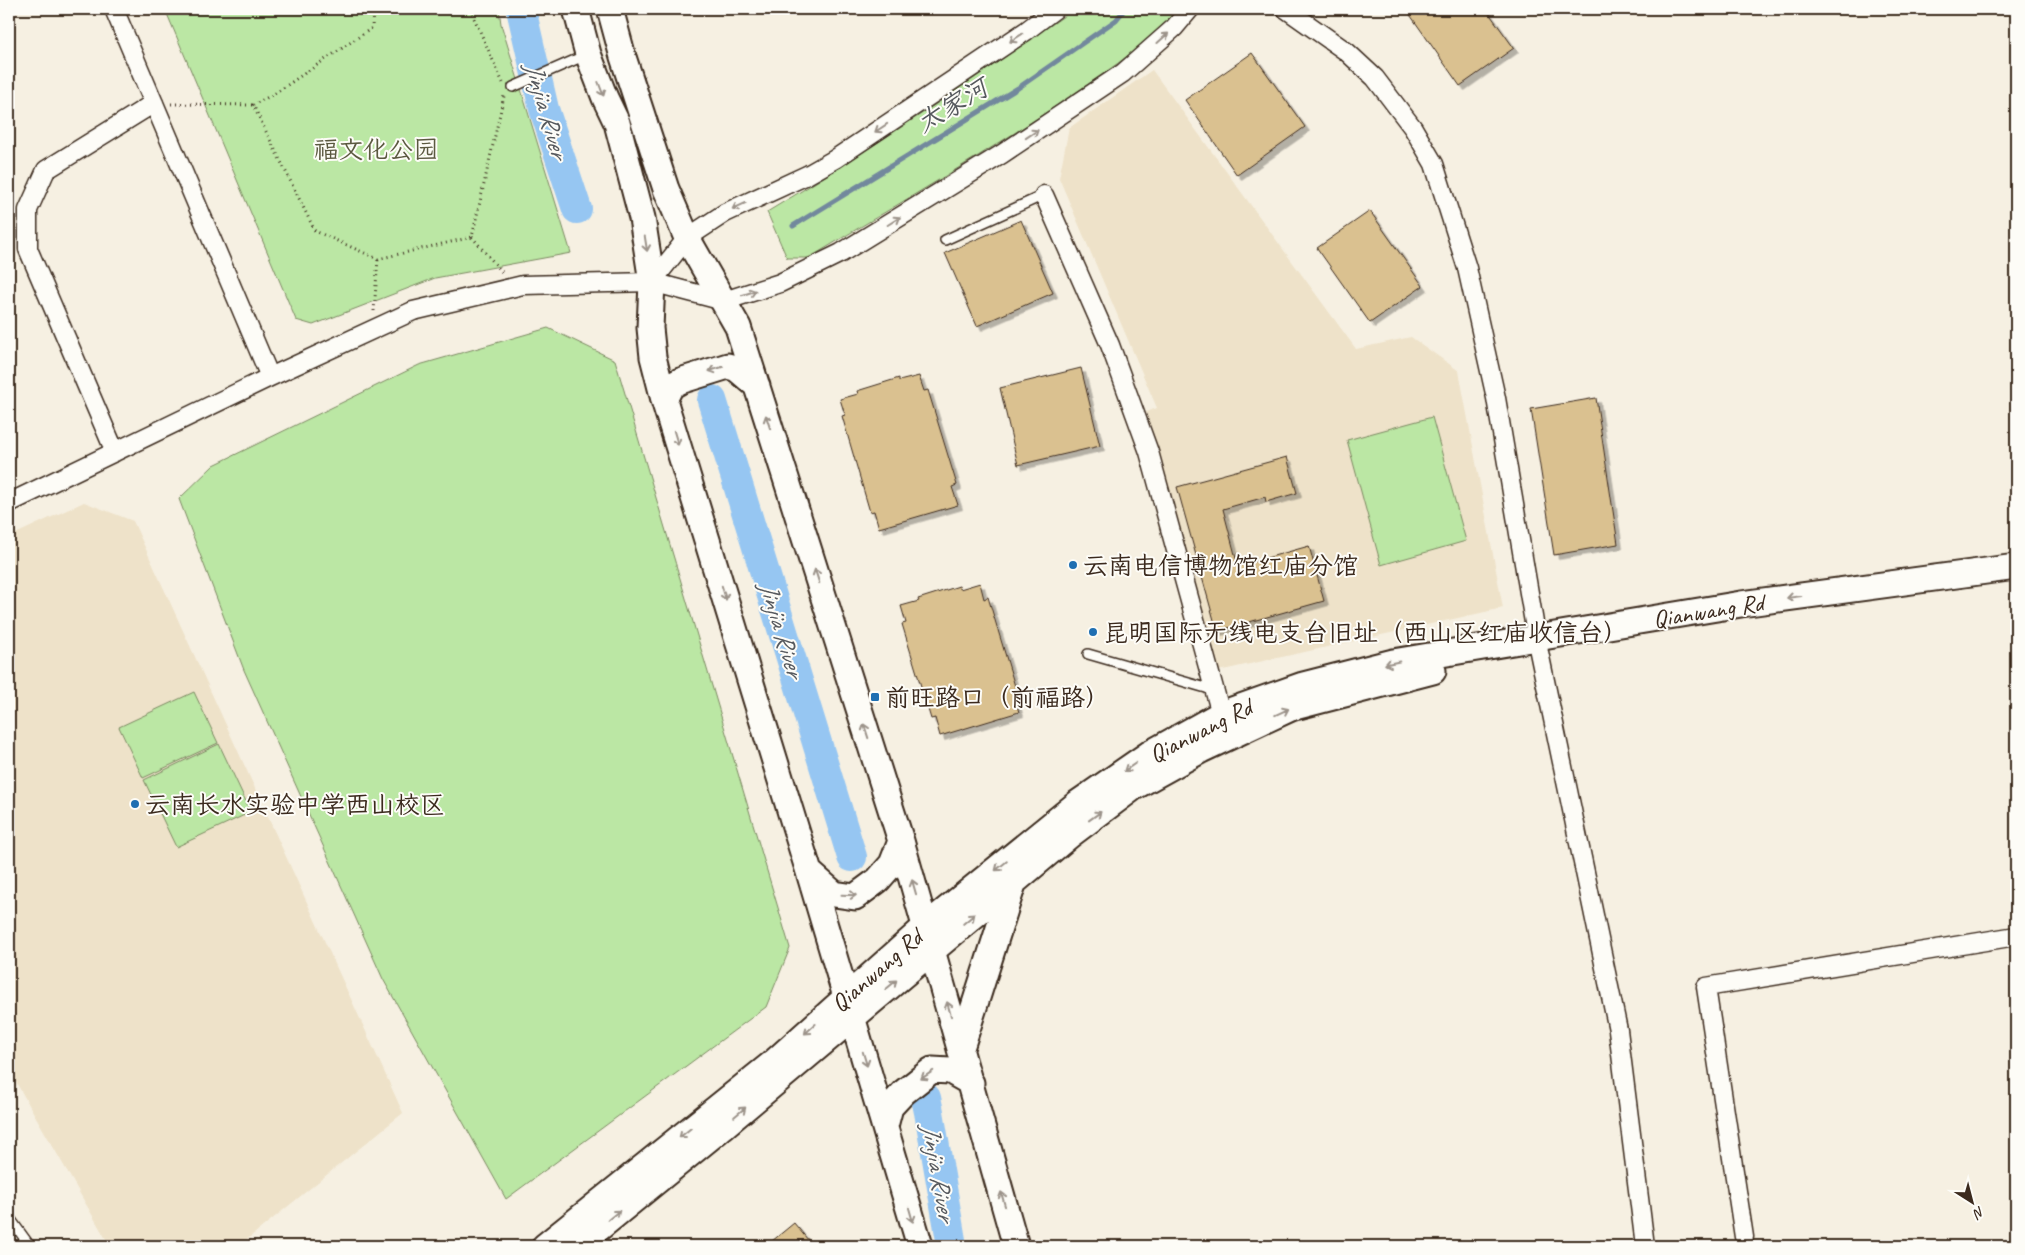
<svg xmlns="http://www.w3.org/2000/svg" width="2025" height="1255" font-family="Caveat,'LXGW WenKai TC',sans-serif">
	<defs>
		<filter id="shadow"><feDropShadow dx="4.5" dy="4.5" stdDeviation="0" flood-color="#0004"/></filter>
	</defs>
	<rect width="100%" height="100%" fill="#f6f0e2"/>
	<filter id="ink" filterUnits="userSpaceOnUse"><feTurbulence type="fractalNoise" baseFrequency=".02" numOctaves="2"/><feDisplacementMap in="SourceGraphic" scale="10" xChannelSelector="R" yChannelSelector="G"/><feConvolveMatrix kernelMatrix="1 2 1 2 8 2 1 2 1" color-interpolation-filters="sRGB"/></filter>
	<g filter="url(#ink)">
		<path fill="#eee2c9" d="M1152,70l204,279 55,-12 48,34 44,237 -289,64 -68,-260 11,-4 -98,-230 10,-50z
			M84,502l49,19 270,592 -164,133h-129l-101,-176v-533z"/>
		<path fill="#bbe7a4" stroke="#7b8861" d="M165,9h334l2,15 70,229 -136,25 -122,47 -17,-5z
			M1074,9h103c-27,34 -64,58 -99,82 -87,60 -179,112 -269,167h-22l-20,-46c105,-63 207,-133 307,-203z
			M548,328l67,32 175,588 -24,59 -260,192 -123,-220 -139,-309 -65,-171 35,-34 205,-100z
			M1432,417l34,124 -85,24 -34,-125z
			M194,692l24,51 -75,35 -24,-51z
			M219,744l32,68 -75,35 -32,-67z"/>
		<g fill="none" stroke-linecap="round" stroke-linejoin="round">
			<path stroke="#72889d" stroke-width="5" d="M793,226l225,-138 98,-68 9,-11"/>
			<path stroke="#96c6f2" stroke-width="30" d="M521,9l23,100 33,100
				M712,400l140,457
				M926,1098l3,14 23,134"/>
		</g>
		<path fill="#dac190" stroke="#3b2a1e" filter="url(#shadow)" d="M1406,9h80l28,39 -54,38z
			M1252,53l53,74 -68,48 -52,-75z
			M1370,211l53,75 -53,37 -53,-75z
			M1021,220l32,73 -76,33 -32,-73z
			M1081,368l19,78 -82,19 -18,-77z
			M919,376l5,15 4,-1 29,95 -5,2 6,18 -79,23 -5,-17 -4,1 -28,-96 3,-1 -5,-16 18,-5 -1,-3 42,-13v3z
			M1596,398l22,146 -64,11 -23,-146z
			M1287,457l10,36 -31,9 -1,-5 -42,12 15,57 71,-20 15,55 -107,30 -40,-144z
			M980,583l4,16 4,-2 29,96 -4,1 6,18 -79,24 -5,-18 -4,1 -29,-95 4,-1 -5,-17 18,-5 -1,-2 41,-13 1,3z
			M794,1223l19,23h-47z"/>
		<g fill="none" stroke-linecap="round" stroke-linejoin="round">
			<defs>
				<path id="lane" d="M513,87l73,-32
					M945,240l99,-45
					M1088,654l125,36
					M9,1217l21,29"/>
				<path id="street" d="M114,9l156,368
					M1286,9l61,43 28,26 38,50 21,36 33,104 29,130 43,254 79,378 27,216
					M1044,195l66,150 39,107 72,262
					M652,282l35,-44 38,-25 82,-38 28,-16 191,-128 29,-22
					M115,452l-87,-203v-39l18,-40 108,-67
					M9,503l261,-126 143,-66 110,-26 129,-3 72,19 56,-18 61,-30 161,-99 121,-81 51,-45 16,-19
					M1744,1237l-38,-250 310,-51"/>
				<path id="secondary" d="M576,9l12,45 17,44 12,25 25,95 10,64 -2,46 3,29 11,43 145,472 111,374
					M610,9l13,48 43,132 21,49 51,89 163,514 115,405
					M664,400l7,-14 9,-5 48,-15 9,3 20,17
					M809,872l25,22 21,3 23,-17 14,-16 9,-23
					M961,1048l53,-167
					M885,1126l5,-19 14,-15 28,-22 18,1 21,12
					M545,1246l229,-184 151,-135 153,-124 71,-49 72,-40 82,-29 90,-23 348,-58 275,-37
					M577,1246l136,-111 357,-300 64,-48 67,-37 90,-42 142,-37"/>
			</defs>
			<use href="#lane" stroke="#3b2a1e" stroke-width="12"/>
			<use href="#street" stroke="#3b2a1e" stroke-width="21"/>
			<use href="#secondary" stroke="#3b2a1e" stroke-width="29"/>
			<path stroke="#3b2a1e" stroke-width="3" stroke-dasharray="1 4" stroke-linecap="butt" d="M373,9l-1,19 -98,66 -21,11 62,126 63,28 94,-22 32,-141
				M470,9l33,74
				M171,104l82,1
				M472,237l30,35
				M374,311l4,-52"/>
			<use href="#lane" stroke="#fdfcf7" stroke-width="9"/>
			<use href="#street" stroke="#fdfcf7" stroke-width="18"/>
			<use href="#secondary" stroke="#fdfcf7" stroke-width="25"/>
		</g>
		<defs><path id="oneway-shaft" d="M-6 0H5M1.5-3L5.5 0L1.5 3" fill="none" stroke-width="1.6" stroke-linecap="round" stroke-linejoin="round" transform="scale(1.25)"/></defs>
		<g stroke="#9c938a">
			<use href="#oneway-shaft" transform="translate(1016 38) rotate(147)"/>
			<use href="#oneway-shaft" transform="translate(1163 38) rotate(-42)"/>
			<use href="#oneway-shaft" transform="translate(601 89) rotate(69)"/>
			<use href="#oneway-shaft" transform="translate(881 128) rotate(146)"/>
			<use href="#oneway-shaft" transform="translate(1032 134) rotate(-34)"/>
			<use href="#oneway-shaft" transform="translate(739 206) rotate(156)"/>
			<use href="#oneway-shaft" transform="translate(894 221) rotate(-32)"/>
			<use href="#oneway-shaft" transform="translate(646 244) rotate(81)"/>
			<use href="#oneway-shaft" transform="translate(749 293) rotate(-18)"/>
			<use href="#oneway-shaft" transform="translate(716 369) rotate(163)"/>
			<use href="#oneway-shaft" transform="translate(768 422) rotate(-108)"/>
			<use href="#oneway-shaft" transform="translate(676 438) rotate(73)"/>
			<use href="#oneway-shaft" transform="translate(817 576) rotate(-108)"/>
			<use href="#oneway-shaft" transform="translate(724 593) rotate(73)"/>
			<use href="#oneway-shaft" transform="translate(1794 597) rotate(172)"/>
			<use href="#oneway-shaft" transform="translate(1392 663) rotate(168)"/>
			<use href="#oneway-shaft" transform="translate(1282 712) rotate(-25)"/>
			<use href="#oneway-shaft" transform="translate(866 731) rotate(-108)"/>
			<use href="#oneway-shaft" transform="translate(1130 767) rotate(145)"/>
			<use href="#oneway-shaft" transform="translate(1095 816) rotate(-36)"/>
			<use href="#oneway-shaft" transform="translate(1001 866) rotate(141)"/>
			<use href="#oneway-shaft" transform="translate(914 887) rotate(-106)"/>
			<use href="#oneway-shaft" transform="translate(849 895) rotate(2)"/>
			<use href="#oneway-shaft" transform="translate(969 919) rotate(-40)"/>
			<use href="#oneway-shaft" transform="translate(891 985) rotate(-40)"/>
			<use href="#oneway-shaft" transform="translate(949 1009) rotate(-106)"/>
			<use href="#oneway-shaft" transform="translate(810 1029) rotate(138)"/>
			<use href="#oneway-shaft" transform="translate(865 1059) rotate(73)"/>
			<use href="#oneway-shaft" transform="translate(927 1075) rotate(147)"/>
			<use href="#oneway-shaft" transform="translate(740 1112) rotate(-40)"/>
			<use href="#oneway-shaft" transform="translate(685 1133) rotate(141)"/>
			<use href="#oneway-shaft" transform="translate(1003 1199) rotate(-106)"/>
			<use href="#oneway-shaft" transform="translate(614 1215) rotate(-39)"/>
			<use href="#oneway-shaft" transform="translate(911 1215) rotate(74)"/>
		</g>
	</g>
	<g fill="#1f6fb2" stroke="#fdfcf7" stroke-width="2">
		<circle cx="1073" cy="565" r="5"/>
		<circle cx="1093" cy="632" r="5"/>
		<rect x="870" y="692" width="10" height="10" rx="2.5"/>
		<circle cx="135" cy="804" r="5"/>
	</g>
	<g text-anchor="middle" stroke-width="4" stroke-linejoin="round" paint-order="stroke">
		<g font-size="25" fill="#5b5940" stroke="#fdfcf7">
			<text x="376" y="158">福文化公园</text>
		</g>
		<g font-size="25" fill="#3b2a1e" stroke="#fdfcf7" text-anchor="start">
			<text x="1083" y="574">云南电信博物馆红庙分馆</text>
			<text x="1103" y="641">昆明国际无线电支台旧址（西山区红庙收信台）</text>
			<text x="885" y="706">前旺路口（前福路）</text>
			<text x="145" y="813">云南长水实验中学西山校区</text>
		</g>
		<g font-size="25" fill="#3b2a1e" stroke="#fdfcf7">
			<text transform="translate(1708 610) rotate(-9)" y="9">Qianwang Rd</text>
			<text transform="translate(1200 730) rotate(-27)" y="9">Qianwang Rd</text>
			<text transform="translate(876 970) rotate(-41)" y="9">Qianwang Rd</text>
		</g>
		<g font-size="26" font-style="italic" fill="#56595e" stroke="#fdfcf7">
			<text transform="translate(952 105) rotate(-31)" y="9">太家河</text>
			<text transform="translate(547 110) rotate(74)" y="9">Jinjia River</text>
			<text transform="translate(782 629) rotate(73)" y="9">Jinjia River</text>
			<text transform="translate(939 1172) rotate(80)" y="9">Jinjia River</text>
		</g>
	</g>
	<rect width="2025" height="1255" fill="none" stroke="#fdfcf7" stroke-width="30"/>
	<rect x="15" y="15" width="1995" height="1225" fill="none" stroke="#3b2a1e" stroke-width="2" filter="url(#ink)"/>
	<g transform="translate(1972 1202) rotate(144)" stroke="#fdfcf7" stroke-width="4" paint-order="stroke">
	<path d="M0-4L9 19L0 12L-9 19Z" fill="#3b2a1e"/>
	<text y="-8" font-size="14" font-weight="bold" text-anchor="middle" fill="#3b2a1e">N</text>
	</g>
</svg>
